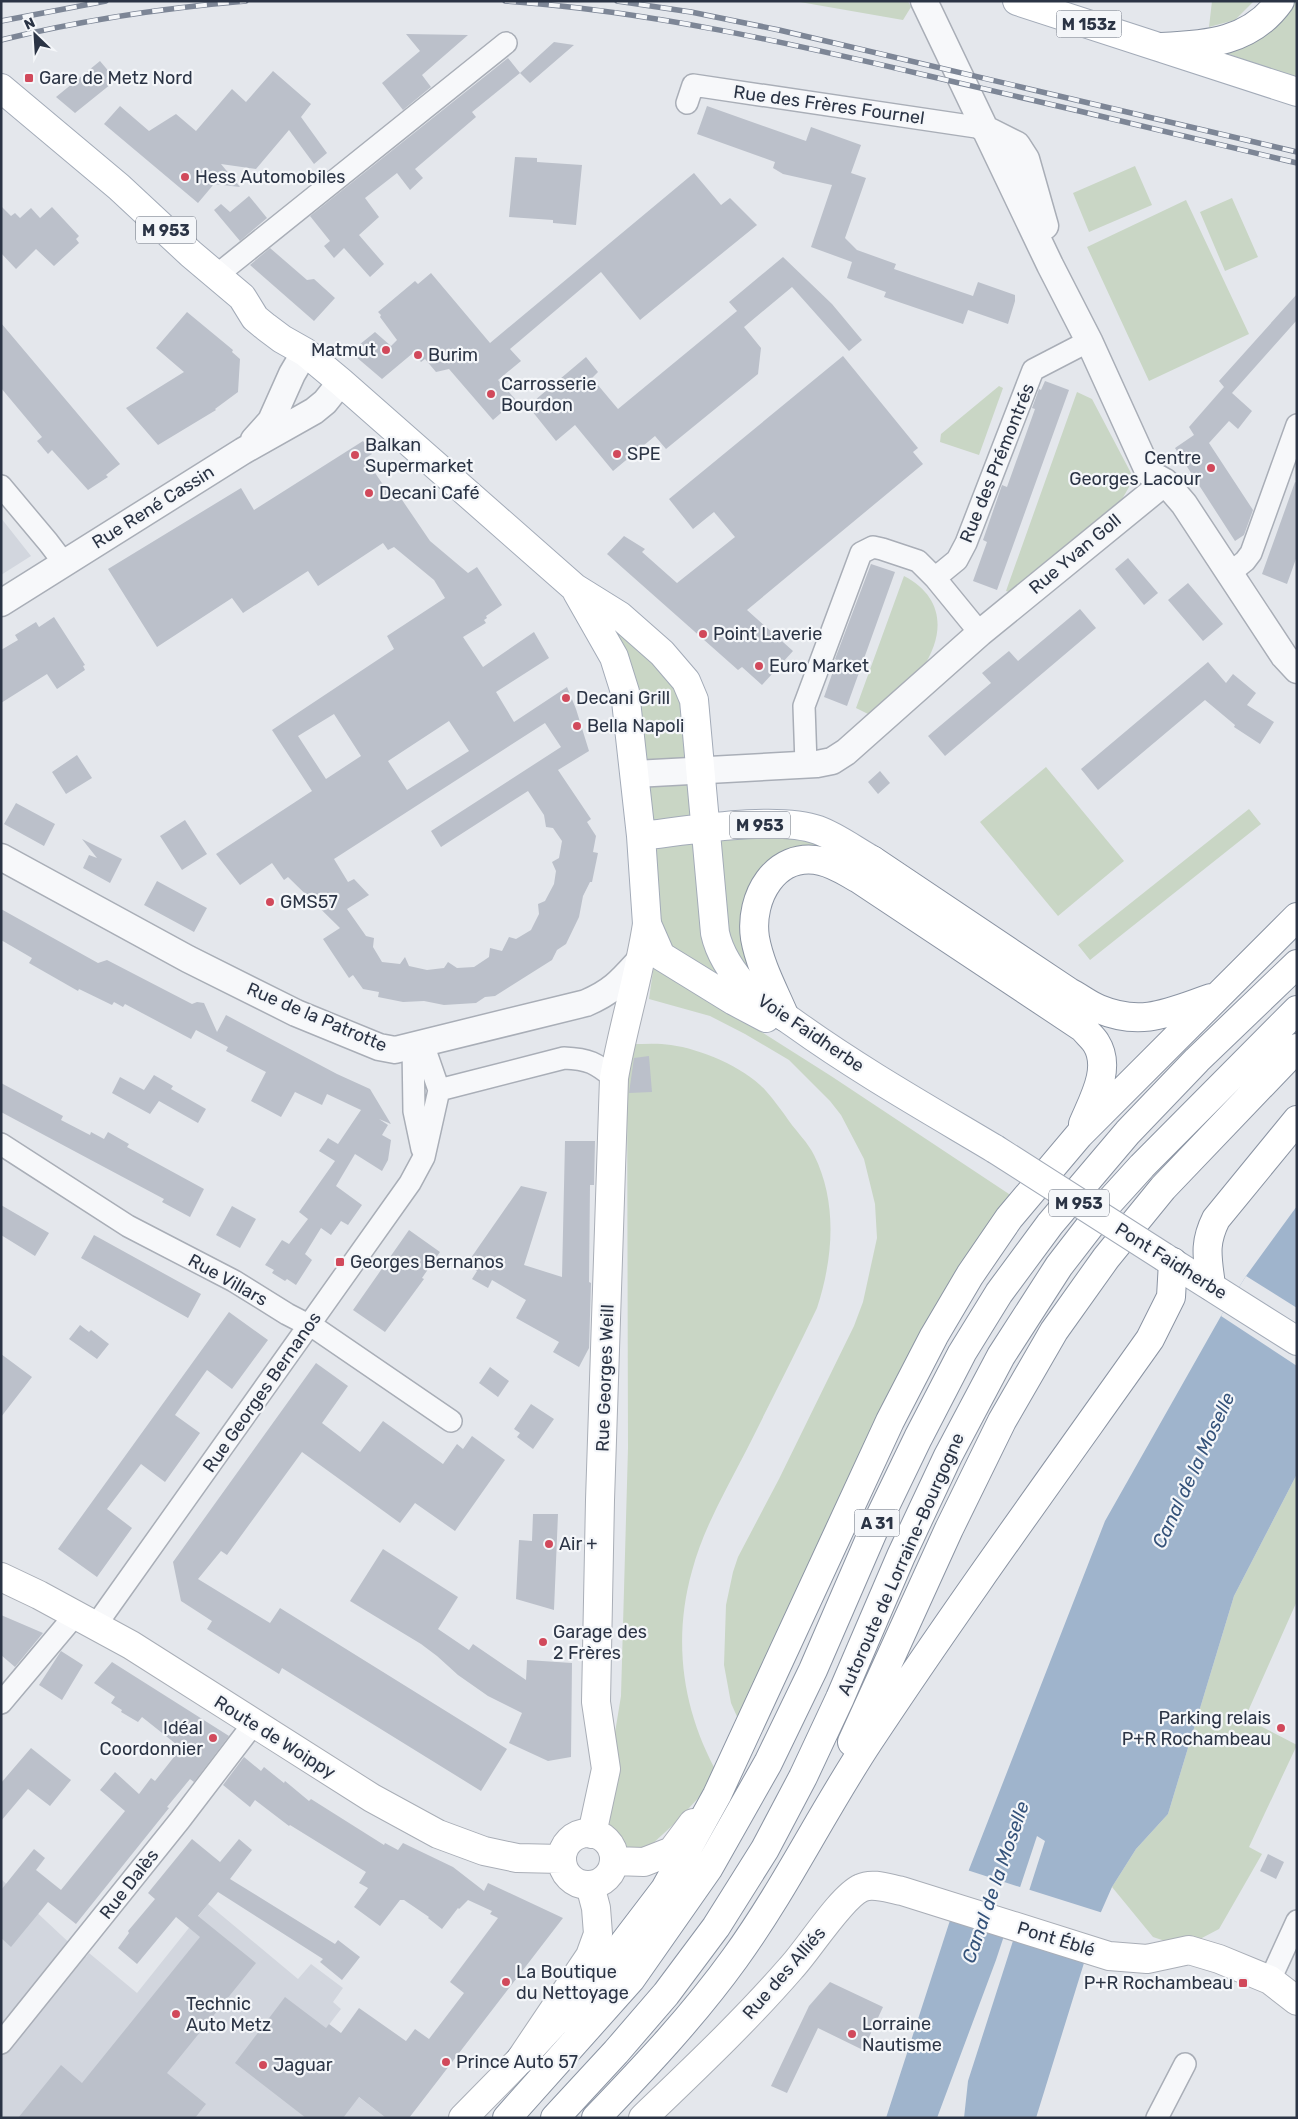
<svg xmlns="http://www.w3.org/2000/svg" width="1298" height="2119" font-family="Rubik,sans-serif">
	<rect width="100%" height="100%" fill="#e4e7ec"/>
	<path fill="#d2d6de" d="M1,518l30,38 -30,19z
		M1,1879l76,71 9,7 3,-4 48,40 71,-89 90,75 13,-15 32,24 -10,14 8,7 -36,47 81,62h-385z"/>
	<path fill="#c9d6c5" d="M794,1h114l3,6 -8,13z
		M1212,1h42l-19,19 -26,7z
		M1291,1h6v78l-74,-27z
		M1135,166l17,39 -63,27 -16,-39z
		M1232,198l26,59 -33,14 -25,-59z
		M1186,200l63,134 -100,47 -62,-134z
		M999,386l4,2 -24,67 -39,-13 1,-8z
		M1077,392l15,7 40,76 -3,12 -8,14 -109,92 -6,-2z
		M904,576c40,21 42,57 18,93l-54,45 -12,-6z
		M575,588l99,78 32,163 131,10 -18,21 -47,15 -9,91 -25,12 -4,23 -73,-45 -31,-224z
		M1046,767l78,94 -66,55 -78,-94z
		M1249,809l12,15 -171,136 -12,-15z
		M654,964l177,112 181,120 -269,534 -12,-27 -7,-38 2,-60 7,-33 5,-15 41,-78 75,-153 9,-24 14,-64 -2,-34 -11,-45 -23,-44 -11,-14 -41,-41 -44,-26 -35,-18 -61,-17z
		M633,1044c12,0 26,-1 38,1 30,4 75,23 95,46 8,9 16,20 23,30 8,11 19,22 25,34 24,48 19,104 3,153 -23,48 -47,95 -71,143 -20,39 -43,78 -54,120 -20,71 -9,142 27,205l-45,48 -24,22 -12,3h-28l-4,-15 -11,-11 13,-48 13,-79 7,-248 -1,-392z
		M1297,1474v127l-52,117 52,27 -48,102 13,7 -43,75 -19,10 -29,4 -18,-6 -41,-50 24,-38 32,-35 66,-218z"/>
	<path fill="#9fb4cc" d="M1297,1206v268l-63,122 -66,218 -32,35 -24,38 -15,34 -61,197h-72l4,-37 77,-240 -8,-5 -41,124 -59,158h-51l68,-210 151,-387 116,-205 25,-40z"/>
	<path fill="#e4e7ec" d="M1246,1276l51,32v58l-76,-50z
		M967,1870l56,18 -16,47 -55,-28z
		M1027,1889l76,24 -16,46 -75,-23z"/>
	<path fill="#bbc0ca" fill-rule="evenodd" d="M406,34l62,1 -46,40 9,12 -28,23 -21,-27 38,-32z
		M554,42l20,3 -44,38 -10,-10z
		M508,58l12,15 -48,39 4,5 -61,52 8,9 -13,12 -13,-17 -32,25 14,19 -20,18 25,29 -14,13 -26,-29 -10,10 -10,-12 6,-5 -20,-25z
		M100,61l16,19 -41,33 -19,-16z
		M273,71l38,33 -10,13 26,36 -13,11 -25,-34 -33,39 -35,-5 19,23 -26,-3 -16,19 -94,-79 16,-18 29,25 27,-17 20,17 36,-42 14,13z
		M707,106l99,35 5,-14 50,18 -10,28 15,5 -21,60 12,12 39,14 -2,5 79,27 5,-14 37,13v6l-7,23 -40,-14 -5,14 -79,-27 2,-5 -39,-14 5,-16 -41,-15 21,-62 -49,-11 -10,-6 2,-6 -78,-28z
		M515,157l22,1v4l45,3 -6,60 -23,-2v-3l-44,-3z
		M694,173l27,32 9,-7 27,27 -117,95 -39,-48 -91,77 11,12 -23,19 18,20 -23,20 -44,-51 -13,3 -11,-13 -4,3 -8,-9 -31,26 -27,-23 10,-4 -6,-7 16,-13 16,14 6,-6 -17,-23 1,-2 -3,-3 37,-31 3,3 13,-11 59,70z
		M249,196l18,22 -27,23 -26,-31 7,-6 9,8z
		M1,206l10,10 4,-3 5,5 11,-10 9,10 12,-11 27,29 -3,3 3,4 -25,23 -18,-17 -20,20 -15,-16z
		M270,248l37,32 7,-1 21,19 -21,23 -64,-56z
		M783,257l49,47 30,36 -13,11 -57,-64 -48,40 17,21 -3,26 -92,75 -11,-13 -42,35 -38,-46 -19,16 -28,-35 58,-49 12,15 -6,6 26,31 119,-98 -8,-9z
		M1297,294v26l-65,73 20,18 -14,18 -9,-8 -20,22 44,67 -9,25 -9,6 -60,-93 19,-13 -5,-8 35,-40 -5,-6z
		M187,312l46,38 -1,2 8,7 -2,33 -23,17 1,1 -58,35 -32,-37 58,-36 -28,-24z
		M1,323l119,141 -14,11 2,2 -20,13 -36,-40 -4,4 -11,-13 5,-4 -41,-49z
		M843,356l75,92 -5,4 10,12 -176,146 46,41 -31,34 -20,-18 -4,3 -131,-116 17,-18 21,13 -3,3 35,31 58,-46 -21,-25 -21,17 -24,-30z
		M1045,381l24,9 -72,200 -24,-9 14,-39 -4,-2 19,-55 5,2 28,-78 -3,-1 7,-19 2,1z
		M363,441l9,13 -7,4 25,37 6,-4 34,50 38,32 9,-6 25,38 -16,11 1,2 -3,2 2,3 -23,14 20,30 51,-35 15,26 -53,34 18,30 53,-35 9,22 13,42 -31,19 33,49 -4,3 9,14 -3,16 5,1 -6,29h-2l-7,14 -4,21 -13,27 -9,6 -5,10 -57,36 -10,1 -9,6 -32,2 -20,-4 -21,1 -25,-5 1,-5 -16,-3 -10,-14 -4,3 -26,-39 17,-11 -52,-51 -4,3 -12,-17 -32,22 -24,-31 96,-63 -40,-61 122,-81 -7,-13 58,-38 -11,-18 -40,-33 -6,3 -5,-7 -65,43 -10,-15 -65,42 -11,-15 -75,49 -49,-78 133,-81 13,22zM334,714l27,42 -35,23 -28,-43zM449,721l20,30 -62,39 -19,-29zM545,723l16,24 -130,84 10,16 87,-56 16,24 2,12 7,1 9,13 -3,17 -7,4 4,9 -2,13 -9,17 -7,3 1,10 -8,16 -15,9 -7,-2 -7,14 -12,-3 -1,9 -15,10 -17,1 -9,-6 -4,6 -17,2 -18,-4 -4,-9 -5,7 -18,-2 -9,-15 1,-9 -8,-2 -19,-27 22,-14 -15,-16 -6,3 -14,-23z
		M1295,482l2,1v73l-10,28 -25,-10z
		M1128,558l30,35 -14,12 -29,-36z
		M871,564l24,8 -48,134 -23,-9 13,-37 -2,-1z
		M1188,583l35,41 -20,17 -35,-41z
		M1080,609l16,19 -151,128 -17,-20 63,-53 -9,-10 27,-22 9,10z
		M54,617l31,48 -2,1 2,4 -28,19 -10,-15 -46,29v-53l17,-10 -3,-5 21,-13 3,5z
		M1208,662l18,21 7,-9 23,19 -9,12 27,17 -14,22 -26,-17 1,-2 -30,-25 -107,90 -17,-21z
		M77,755l15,23 -26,16 -14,-22z
		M880,771l10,12 -12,11 -10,-12z
		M16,803l39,21 -11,22 -40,-22z
		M185,820l22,34 -25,16 -22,-34z
		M82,839l40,20 -12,24 -27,-15 6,-13 8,3z
		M157,881l50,27 -13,24 -50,-27z
		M1,909l97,54 9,-3 85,44 5,-2 7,1 13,29 9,-17 111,59 33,15 21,35 -12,-5 9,6 -6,10 9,5 -3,20 -6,11 -27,-17 -19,32 26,19 -14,20 -7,-4 -10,14 -10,-7 -16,26 7,6 -16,25 -9,-6 -2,2 -13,-8 2,-3 -9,-5 17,-25 7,4 19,-25 -9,-7 36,-51 -16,-10 9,-13 10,6 23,-34 -34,-16 -5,11 -27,-13 -14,25 -30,-16 15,-29 -40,-21 2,-4 -32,-17 -5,9 -66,-35 -2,3 -9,-5 -2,3 -33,-16 -1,2 -49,-28 3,-5 -31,-18z
		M649,1056l3,36 -23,1 5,-35z
		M154,1075l19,11 -2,3 35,20 -8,14 -39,-22 -9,13 -38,-21 8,-16 24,13z
		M1,1083l62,33 -2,4 29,15 1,-3 13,7 4,-7 21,12 -2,3 77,42 -14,28 -28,-15 2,-3 -163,-87z
		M565,1141h30l-1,44h-4l-1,97 2,1 -2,65 -10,19 -26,-15 6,-10 -43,-24 10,-18 -34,-20 -4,8 -16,-9 5,-8 -11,-6 55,-79 26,6 -23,73 38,12z
		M1,1205l48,28 -14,23 -34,-21z
		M232,1206l24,13 -16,29 -24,-13z
		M409,1230l31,22 -18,26 2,1 -39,53 -32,-22z
		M94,1235l107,59 -13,24 -107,-60z
		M229,1312l39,28 -36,49 -25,-19 -32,45 25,18 -35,49 -24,-18 -34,45 25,19 -35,49 -39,-28z
		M80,1325l9,7 2,-2 18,14 -12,15 -28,-20z
		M1,1354l31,23 -31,40z
		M316,1363l32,23 -26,37 38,29 23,-31 60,43 14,-20 6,5 9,-13 33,24 -50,71 -40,-28 -15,20 -98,-71 -75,103 -6,-4 -23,28 72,44 10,-15 227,141 -26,42 -199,-123 -3,6 -72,-45 5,-8 -31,-20 -8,-39z
		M490,1367l19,14 -11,16 -19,-14z
		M531,1404l23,15 -21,30 -16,-12 3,-4 -6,-4z
		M533,1514h25l-4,96 -38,-11 3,-59 13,1z
		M383,1549l75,48 -20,32 31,21 4,-6 53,36 1,-20 45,3 -1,94 -23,4 -39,-18 13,-30 -34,-17 -30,-21 -21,-19 -16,-12 -71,-43z
		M1,1615l42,18 -28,34 -14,-12z
		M61,1651l22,14 -21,35 -23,-15z
		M112,1662l117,74 -35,46 -4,-3 -23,28 2,1 -93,116 -28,-22 -37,45 -10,-9v-48l33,-41 11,9 -9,12 25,20 64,-79 -25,-21 15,-18 24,22 12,-16 4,3 26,-33 -39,-31 -4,5 -17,-10 1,-2 -11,-7 4,-6 -21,-14z
		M31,1748l40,32 -21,26 -22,-17 -27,32v-38z
		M244,1757l17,14 3,-4 20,16 1,-2 24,20 2,-2 73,46 1,-2 13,7 5,-7 50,24 31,24 4,-8 75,35 -154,200h-23l-27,-21 -16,21h-37l-71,-55 50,-66 41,31 3,-4 12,9 18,-25 47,33 9,-12 14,10 35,-46 -14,-11 48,-64 -8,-4 2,-3 -24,-11 -9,9 -1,-1 -16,21 -14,-11 1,-1 -25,-17h-4l-20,26 -26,-19 14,-19 -9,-5 7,-11 -76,-47 -1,1 -34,-26 -5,7 -27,-22z
		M192,1839l28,23 19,-23 13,11 -22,29 105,65 3,-4 22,17 -18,23 -22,-18 3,-3 -105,-67 -20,24 58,47 -89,110 39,31 -11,14h-177l43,-53 21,18 118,-146 -24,-20 -39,47 -19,-16 11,-15 -1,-2 27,-32 -7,-6z
		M1268,1854l16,8 -8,17 -16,-8z
		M830,1982l53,25 -20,43 -45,-22 -31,65 -16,-7 38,-80z"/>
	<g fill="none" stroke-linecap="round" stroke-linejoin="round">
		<defs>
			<path id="minor" d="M687,103l6,-18 290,43
				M217,275l289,-232
				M1,486l47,56 16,21
				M1230,573l15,-12 6,-8 46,-128
				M935,578l45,55
				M806,764l-2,-58 57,-153 12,-6 9,2 36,12 17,17 22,-18 9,-17 67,-173 56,-29
				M413,1046l1,65 8,38
				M439,1090l125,-32c25,1 32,5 50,20
				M1,1144l127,82 106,55 53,33 31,16 133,91
				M96,1625l314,-442 14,-26 15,-67 -16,-46
				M1,1703l75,-89
				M1270,1980l27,-59
				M1,2043l179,-223 74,-97
				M1157,2118l28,-54"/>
			<path id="tertiary" d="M924,1l126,264 39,76 60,132 16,9
				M983,128l34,17 9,14 19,67
				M254,440l17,-19 21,-47 13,-22
				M1,603l242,-152 71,-40 11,-9 16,-20
				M635,774l182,-10 15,-3 14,-9 134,-119 185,-151 19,22 100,152 13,14
				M1,857l187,102 108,54 83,34 16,3 191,-47c28,-12 36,-23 56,-45"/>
			<path id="secondary" d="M1,1577l38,18 92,50 241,153 66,36 46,17 33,7 45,1
				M562 1859a26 26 0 1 1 52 0a26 26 0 1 1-52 0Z
				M592,1834l14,-65 -10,-67 4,-202 14,-422c9,-52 25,-101 33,-154
				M614,1861l30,1 28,-11 21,-28
				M463,2118l57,-58 70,-104 8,-22 -2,-26 -6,-23
				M643,2118c51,-49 102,-97 148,-150 17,-18 50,-71 70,-80 12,-6 29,1 41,3l207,65 38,3 42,-9 30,9 51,21 27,21"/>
			<path id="primary" d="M1017,1l280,91
				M1,88l118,99 72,67 51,43 13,21 11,9 16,12 23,13 36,30 234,206 45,28 42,37 24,28 8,19 21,233c5,23 18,41 34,58 14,13 31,22 46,33 64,46 133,85 200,125
				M577,592l37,65 11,35 16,144 6,88 14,32 73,45 32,17
				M641,836c45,-5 135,-21 177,-6 19,7 36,20 54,30
				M1164,1257l133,84"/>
			<path id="motorway" d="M1161,47c46,-2 90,-5 119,-46
				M872,860l197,132c10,5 20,13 30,17 43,18 71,3 112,-11
				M785,1017c-11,-26 -25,-51 -30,-79 -6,-40 20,-87 66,-77 14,3 25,11 38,18l224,149c4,5 10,10 13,15 16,25 -3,57 -13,81
				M1211,1286c-3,-27 -8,-41 5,-67l81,-99
				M852,1742l97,-213 53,-108 52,-90 52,-73 57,-70 134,-140
				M520,2060l84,-91 61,-80 52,-94 173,-374 44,-85 36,-61 39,-57 70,-83 218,-218
				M507,2118l124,-139 77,-110 60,-106 45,-93 62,-143 43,-89 44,-85 37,-60 51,-69 78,-92 69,-72 100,-96
				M555,2118l61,-66 50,-58 50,-67 49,-78 38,-72 37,-79 61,-142 47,-100 53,-100 58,-90 44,-57 39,-43 155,-156
				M596,2118c49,-51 98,-103 139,-160 50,-69 87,-146 134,-217 90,-136 186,-268 281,-402l21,-42 2,-35"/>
		</defs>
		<use href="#minor" stroke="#a9aeb7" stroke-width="24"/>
		<use href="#tertiary" stroke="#a9aeb7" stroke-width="29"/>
		<use href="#secondary" stroke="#a9aeb7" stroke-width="30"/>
		<use href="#primary" stroke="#a3abb8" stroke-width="30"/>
		<use href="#motorway" stroke="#8b94a3" stroke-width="30"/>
		<use href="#minor" stroke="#f7f8fa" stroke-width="21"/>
		<use href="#tertiary" stroke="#f7f8fa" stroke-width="26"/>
		<use href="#secondary" stroke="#fff" stroke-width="28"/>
		<use href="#primary" stroke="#fff" stroke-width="28"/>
		<use href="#motorway" stroke="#fff" stroke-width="28"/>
		<defs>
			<path id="rail" d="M505,1c144,10 284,42 424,75 123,28 245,58 368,87
				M617,1l74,11 88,18 518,122
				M1,21l105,-20
				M1,40c81,-20 163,-32 245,-39"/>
		</defs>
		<use href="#rail" stroke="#7d8696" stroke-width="5.5"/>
		<use href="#rail" stroke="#f4f6f9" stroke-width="4" stroke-dasharray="11" stroke-linecap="butt"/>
		<defs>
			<path id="primary-bridge" d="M995,1149l169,108"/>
		</defs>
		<use href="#primary-bridge" stroke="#a3abb8" stroke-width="30" stroke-linecap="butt"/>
		<use href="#primary-bridge" stroke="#fff" stroke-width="28"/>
	</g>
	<g fill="#d1495b" stroke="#f4f6f9" stroke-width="2">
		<rect x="24" y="73" width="10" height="10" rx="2.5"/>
		<circle cx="185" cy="177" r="5"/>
		<circle cx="386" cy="350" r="5"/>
		<circle cx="418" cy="355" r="5"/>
		<circle cx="491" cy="394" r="5"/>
		<circle cx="617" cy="454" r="5"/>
		<circle cx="355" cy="455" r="5"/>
		<circle cx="1211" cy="468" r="5"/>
		<circle cx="369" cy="493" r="5"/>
		<circle cx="703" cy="634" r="5"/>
		<circle cx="759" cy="666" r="5"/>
		<circle cx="566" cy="698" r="5"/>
		<circle cx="577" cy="726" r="5"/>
		<circle cx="270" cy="902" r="5"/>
		<rect x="335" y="1257" width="10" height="10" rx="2.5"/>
		<circle cx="549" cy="1544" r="5"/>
		<circle cx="543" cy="1642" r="5"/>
		<circle cx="1281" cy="1728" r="5"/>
		<circle cx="213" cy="1738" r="5"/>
		<circle cx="506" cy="1982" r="5"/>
		<rect x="1238" y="1978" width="10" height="10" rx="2.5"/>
		<circle cx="176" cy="2014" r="5"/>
		<circle cx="852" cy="2034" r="5"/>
		<circle cx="446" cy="2062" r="5"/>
		<circle cx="263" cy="2065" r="5"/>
	</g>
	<g text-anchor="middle" stroke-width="4.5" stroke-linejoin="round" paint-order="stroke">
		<g fill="#f4f6f9" stroke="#676e7b" stroke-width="1">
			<rect x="1056.5" y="10.5" width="65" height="27" rx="4"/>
			<rect x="136" y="216.5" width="60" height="27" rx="4"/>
			<rect x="730" y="811.5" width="60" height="27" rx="4"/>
			<rect x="1049" y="1189.5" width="60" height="27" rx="4"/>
			<rect x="854.5" y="1509.5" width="45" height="27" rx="4"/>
		</g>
		<g font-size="16" font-weight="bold" fill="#2b3445">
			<text x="1089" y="30">M 153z</text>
			<text x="166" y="236">M 953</text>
			<text x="760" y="831">M 953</text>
			<text x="1079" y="1209">M 953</text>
			<text x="877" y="1529">A 31</text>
		</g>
		<g font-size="18" fill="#2b3445" stroke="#f4f6f9" text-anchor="start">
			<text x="39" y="84">Gare de Metz Nord</text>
			<text x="195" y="183">Hess Automobiles</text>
			<text x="376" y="356" text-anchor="end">Matmut</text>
			<text x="428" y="361">Burim</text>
			<text x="501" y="390">Carrosserie<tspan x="501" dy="21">Bourdon</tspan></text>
			<text x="365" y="451">Balkan<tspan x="365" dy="21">Supermarket</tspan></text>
			<text x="627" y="460">SPE</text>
			<text x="1201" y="464" text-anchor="end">Centre<tspan x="1201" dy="21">Georges Lacour</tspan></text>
			<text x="379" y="499">Decani Café</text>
			<text x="713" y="640">Point Laverie</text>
			<text x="769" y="672">Euro Market</text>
			<text x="576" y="704">Decani Grill</text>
			<text x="587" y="732">Bella Napoli</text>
			<text x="280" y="908">GMS57</text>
			<text x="350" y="1268">Georges Bernanos</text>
			<text x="559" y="1550">Air +</text>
			<text x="553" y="1638">Garage des<tspan x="553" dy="21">2 Frères</tspan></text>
			<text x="1271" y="1724" text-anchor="end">Parking relais<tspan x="1271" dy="21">P+R Rochambeau</tspan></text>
			<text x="203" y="1734" text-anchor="end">Idéal<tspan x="203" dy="21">Coordonnier</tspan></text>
			<text x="516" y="1978">La Boutique<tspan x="516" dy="21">du Nettoyage</tspan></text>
			<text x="1233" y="1989" text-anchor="end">P+R Rochambeau</text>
			<text x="186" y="2010">Technic<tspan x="186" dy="21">Auto Metz</tspan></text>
			<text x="862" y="2030">Lorraine<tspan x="862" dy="21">Nautisme</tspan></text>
			<text x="456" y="2068">Prince Auto 57</text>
			<text x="273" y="2071">Jaguar</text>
		</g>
		<g font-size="18" fill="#2b3445" stroke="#f4f6f9">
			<text transform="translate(829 105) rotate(8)" y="6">Rue des Frères Fournel</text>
			<text transform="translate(997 463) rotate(-68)" y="6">Rue des Prémontrés</text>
			<text transform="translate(153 507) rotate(-32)" y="6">Rue René Cassin</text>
			<text transform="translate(1075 554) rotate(-40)" y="6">Rue Yvan Goll</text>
			<text transform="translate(317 1017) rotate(23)" y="6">Rue de la Patrotte</text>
			<text transform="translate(811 1033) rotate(34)" y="6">Voie Faidherbe</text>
			<text transform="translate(1171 1261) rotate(32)" y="6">Pont Faidherbe</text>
			<text transform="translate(228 1280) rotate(29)" y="6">Rue Villars</text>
			<text transform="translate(605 1378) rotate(-88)" y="6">Rue Georges Weill</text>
			<text transform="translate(262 1392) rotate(-55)" y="6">Rue Georges Bernanos</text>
			<text transform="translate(901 1564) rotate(-66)" y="6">Autoroute de Lorraine-Bourgogne</text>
			<text transform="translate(275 1737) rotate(32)" y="6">Route de Woippy</text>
			<text transform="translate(129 1884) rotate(-52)" y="6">Rue Dalès</text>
			<text transform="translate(1056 1939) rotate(17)" y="6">Pont Éblé</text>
			<text transform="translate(784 1973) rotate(-49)" y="6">Rue des Alliés</text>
		</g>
		<g font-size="19" font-style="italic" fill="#34527a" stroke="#f4f6f9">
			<text transform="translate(1193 1470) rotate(-65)" y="7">Canal de la Moselle</text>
			<text transform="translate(995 1882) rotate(-71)" y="7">Canal de la Moselle</text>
		</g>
	</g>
	<rect width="1298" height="2119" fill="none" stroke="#2b3445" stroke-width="5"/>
	<g transform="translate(35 35) rotate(335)" stroke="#f4f6f9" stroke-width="4" paint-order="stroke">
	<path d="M0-4L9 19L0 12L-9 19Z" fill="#2b3445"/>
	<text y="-8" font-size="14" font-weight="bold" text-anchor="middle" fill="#2b3445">N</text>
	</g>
</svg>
